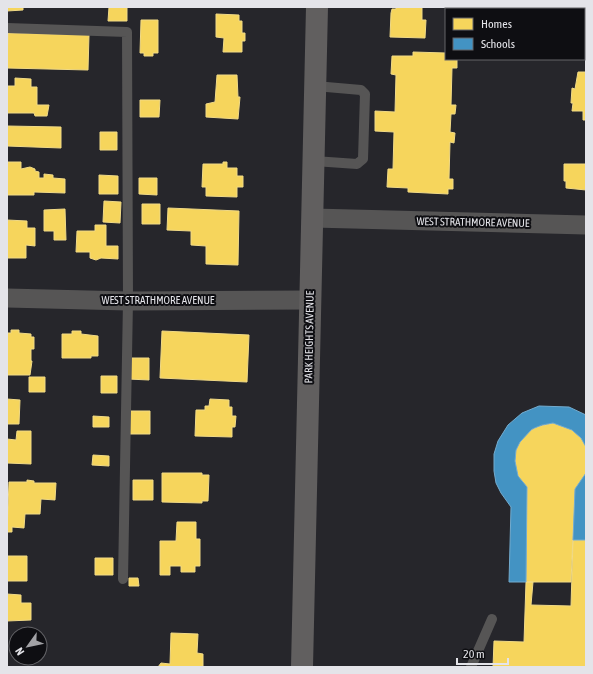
<svg xmlns="http://www.w3.org/2000/svg" width="593" height="674" font-family="'Asap Condensed',sans-serif">
	<rect width="100%" height="100%" fill="#26262b"/>
	<path fill="#f6d55c" stroke="#f1da86" d="M7,7h16v3l-16,1z
		M109,7h18v14h-19z
		M396,7h26v13h4l-1,18 -35,-1 1,-24 1,-4h4z
		M216,14l23,1v6h3v12h3v8h-3v11h-19l1,-14 -8,-1z
		M584,16h2v28h-2z
		M141,20h17v33h-5v3h-9v-3h-4z
		M8,33l81,2 -1,35 -81,-2z
		M413,52l33,1v6h11v9h-5l-1,37h5l-1,9h-4l-1,18 5,1 -1,10 -4,-1 -1,37h4v10h-5v5l-40,-2v-4l-21,-1 1,-18h5l1,-37 -19,-1v-20l20,1 1,-37 -5,-1 1,-18h21z
		M578,72h8v48h-3v-9h-11l1,-8h-2l1,-15 3,1z
		M217,75h20l1,22h2l-2,22 -32,-2v-13l9,-2z
		M15,78l16,1v8h6v18h12l-2,11h-12l-1,-3h-27v-27h8z
		M140,100h20l-1,17h-19z
		M7,126l54,1v21l-54,-2z
		M100,132h17v18h-17z
		M7,162h14v7l9,-2 5,2v2l4,1v6h5v-4l9,1v3l12,1v14l-31,-1v3h-27z
		M223,162h4v6h10v8h6v11h-6v10l-31,-1v-9h-4l1,-23h20z
		M564,164h22v26l-20,-2v-7h-2z
		M99,175l19,1v18h-19z
		M139,178h18v17l-18,-1z
		M104,201l17,1 -1,21 -17,-1z
		M142,204h18v20h-18z
		M168,208l71,3 -1,54 -32,-1v-18l-15,-1v-14l-24,-1z
		M65,209l1,31h-12v-9h-10v-21z
		M7,220l20,1v7h8v18l-9,-1v13h-19z
		M95,225h11v21h12v13l-17,-1 -5,2 -6,-2v-6h-14l1,-21h18z
		M11,330h8v3l12,1v3h3v12h-3v12h1l-2,14h-23v-42h4z
		M72,331h9v3l17,2v20h-7v2h-29v-24h10z
		M162,331l87,4 -2,47 -87,-4z
		M128,358h21v22l-21,-1z
		M101,376h16v17h-16z
		M29,377h16v15h-16z
		M7,399l13,1 -1,24h-12z
		M210,399l19,1v7h3v9h4l-1,11h-3v10l-37,-1 1,-26h9v-4h4z
		M128,411h22v23h-22z
		M93,416l16,1v10h-16z
		M553,423l19,7 9,8 5,9v26l-11,16 -4,93h-45l1,-95 -7,-8 -4,-9 -1,-17 5,-11 7,-9 10,-6z
		M17,431h14v33l-24,-1v-24l9,1z
		M93,455l16,1v10l-17,-1z
		M162,473h40v2h7l-1,26h-6v2l-40,-1z
		M27,480l7,1v2h22l-1,17 -14,-1 -1,15h-15l-1,14 -12,-1v5h-5l2,-50h18z
		M133,480h20v20h-20z
		M177,522h19v17h4v27h-5v6h-14v-6h-11v9h-10v-34h16z
		M573,540h13v127h-93l1,-26 30,1 2,-60h7l-2,23 40,1z
		M7,556h20v25h-20z
		M95,558h18v17h-18z
		M129,578h9l1,8h-10z
		M7,594l14,1v8h10v17l-24,1z
		M171,633l27,1 -1,19 6,1v13h-45l3,-4 9,1z"/>
	<path fill="#4393c3" stroke="#73abce" d="M539,406l30,1 17,8v32l-5,-9 -9,-8 -19,-7 -11,2 -10,4 -12,13 -4,8 -1,11 3,15 9,11 -1,95h-17l2,-75 -10,-14 -5,-10 -2,-12v-17l4,-13 10,-16 14,-12z
		M586,473v67h-13l2,-51z"/>
	<g fill="none" stroke-linecap="round" stroke-linejoin="round">
		<path stroke="#565555" stroke-width="10" d="M7,28l120,4 1,269 -5,278
			M314,161l43,3 6,-5 2,-65 -4,-4 -46,-4
			M471,667l21,-48"/>
		<path stroke="#565555" stroke-width="19" d="M313,218l273,7
			M7,298l121,3 182,-1"/>
		<path stroke="#615f5f" stroke-width="22" d="M302,667l15,-660"/>
	</g>
	<g text-anchor="middle" stroke-width="4" stroke-linejoin="round" paint-order="stroke">
		<g font-size="11" fill="#e4e4e9" stroke="#0e0e12">
			<text transform="translate(473 222) rotate(1)" y="4">WEST STRATHMORE AVENUE</text>
			<text x="158" y="304">WEST STRATHMORE AVENUE</text>
			<text transform="translate(309 337) rotate(-89)" y="4">PARK HEIGHTS AVENUE</text>
		</g>
	</g>
	<rect width="593" height="674" fill="none" stroke="#e4e4e9" stroke-width="16"/>
	<rect x="445" y="8" width="140" height="52" fill="#0e0e12" stroke="#646468"/>
	<rect x="453" y="18" width="20" height="12" fill="#f6d55c" stroke="#646468"/>
	<text x="481" y="28" font-size="12" fill="#e4e4e9">Homes</text>
	<rect x="453" y="38" width="20" height="12" fill="#4393c3" stroke="#646468"/>
	<text x="481" y="48" font-size="12" fill="#e4e4e9">Schools</text>
	<g transform="translate(28 646) rotate(237)"><circle r="19" fill="#0e0e12" stroke="#646468"/>
	<path d="M0-3L7 15L0 10L-7 15Z" fill="#a2a2a6"/>
	<text y="-6" font-size="11" font-weight="bold" text-anchor="middle" fill="#e4e4e9">N</text>
	</g>
	<path d="M457 658v6h51v-6" fill="none" stroke="#e4e4e9" stroke-width="2"/>
	<text x="463" y="658" font-size="12" fill="#e4e4e9" stroke="#0e0e12" stroke-width="3" paint-order="stroke">20 m</text>
</svg>
